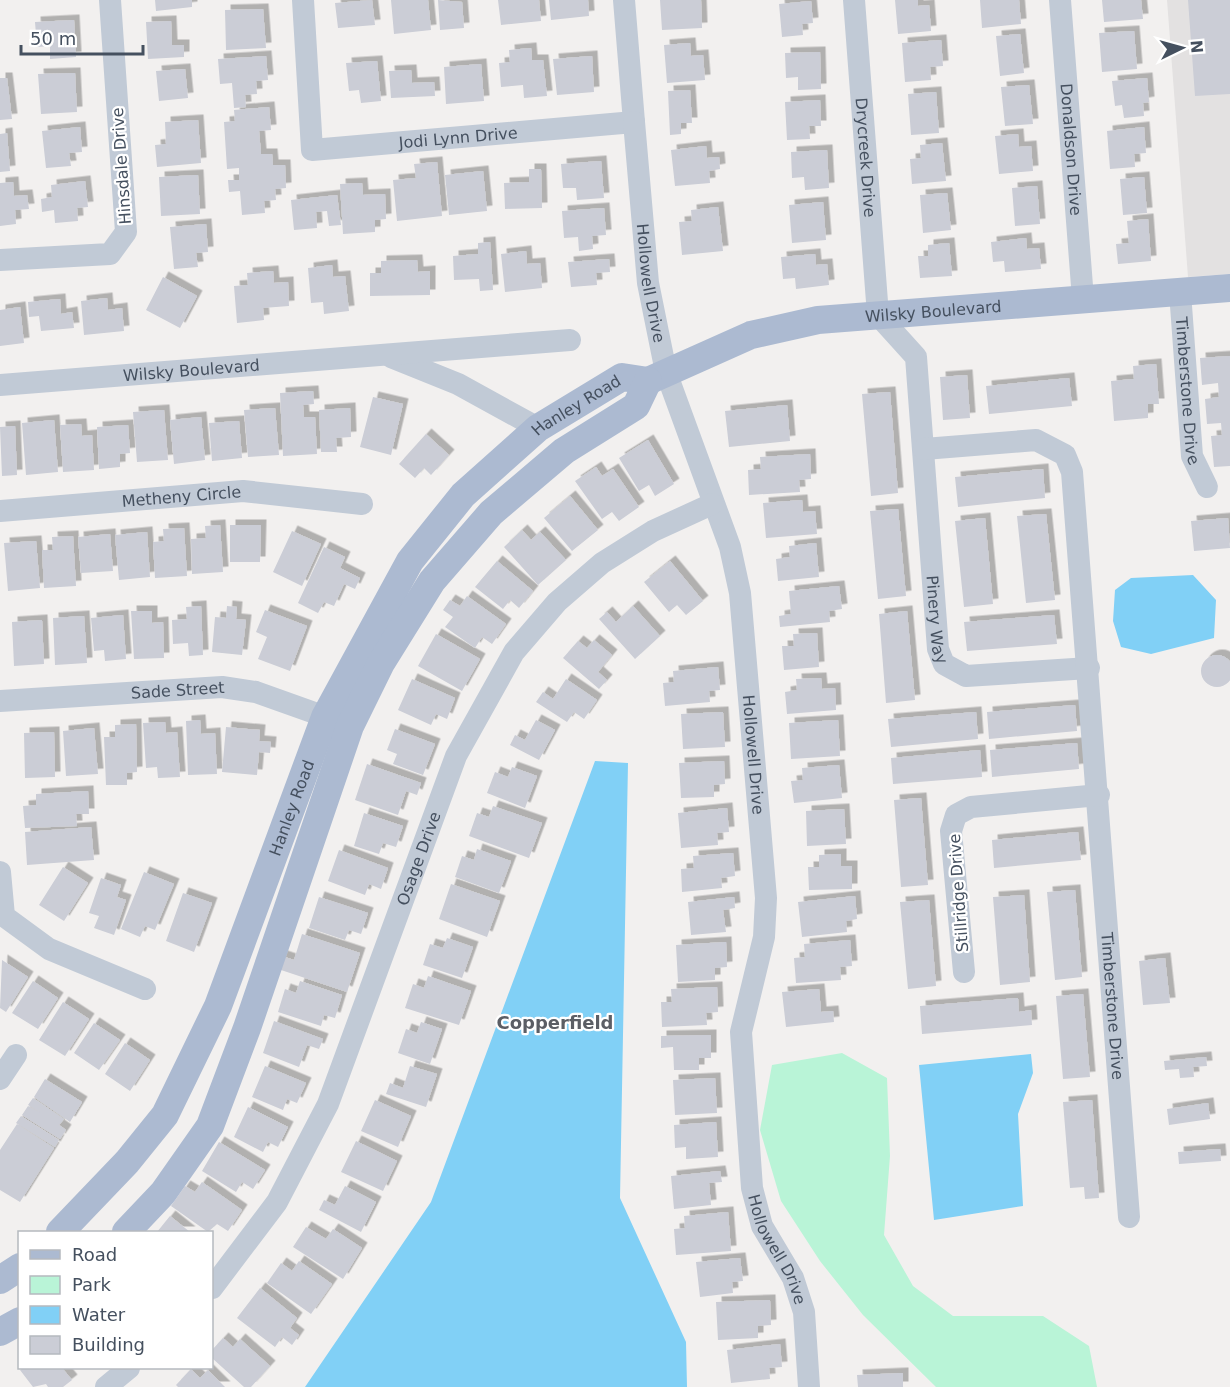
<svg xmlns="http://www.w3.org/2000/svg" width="1230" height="1387" font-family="'DejaVu Sans',sans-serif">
	<defs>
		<filter id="shadow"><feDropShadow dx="5.5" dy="-5.5" stdDeviation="0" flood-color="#0004"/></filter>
	</defs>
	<rect width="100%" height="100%" fill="#f2f0ef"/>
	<path fill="#e3e1e1" d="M1167,0h63v274l-42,3z"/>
	<path fill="#b9f4d7" d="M842,1053l45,25 3,78 -6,79 29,51 40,30h90l46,30 8,41h-161l-73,-72 -43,-54 -39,-60 -21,-71 12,-65z"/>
	<path fill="#81d0f6" d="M1193,575l23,25 -2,38 -63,16 -30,-7 -8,-26 2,-31 16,-12z
		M595,761l33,2 -8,435 66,144 1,45h-382l126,-185z
		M1031,1054l2,19 -15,41 5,92 -89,14 -15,-155z"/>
	<path fill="#cbcdd6" filter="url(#shadow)" d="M155,0h37v7l-36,4z
		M372,0l3,25 -37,3 -3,-25z
		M391,0h37l3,30 -37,4z
		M438,0l24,2 2,26 -24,2z
		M498,0h41l2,21 -40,4z
		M549,0h39l1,16 -38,4z
		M660,0h41l1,28 -40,2z
		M895,0h23v6l11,-1 2,26 -33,3z
		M980,0h39l2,24 -39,4z
		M1102,0h39l2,19 -39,3z
		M1188,0h42v94l-35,2z
		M811,1l2,22 -11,1 1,11 -21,2 -3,-33z
		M263,9l3,39 -40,2 -1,-40z
		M74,20l2,37 -26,2v-13l-13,1 -2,-25z
		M171,21l1,24h12v12l-36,2 -2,-37z
		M1134,31l3,38 -35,3 -3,-39z
		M1020,34l4,39 -24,3 -4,-40z
		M941,40l2,26 -13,1 1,13 -26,2 -3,-39z
		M690,43l1,13 12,-1 2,25 -38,3 -3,-38z
		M531,48l1,12h11l4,36 -23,2 -1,-13 -22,2 -2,-24 11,-1 -1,-12z
		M820,52l1,37 -23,1v-13l-12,1 -1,-25z
		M266,56l2,24 -12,1 1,13 -12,1 1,12 -12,1 -2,-25 -12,1 -2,-25z
		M592,56l2,36 -37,3 -4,-36z
		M377,61l4,40 -20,2 -2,-13 -10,1 -3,-28z
		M481,64l3,37 -38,3 -2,-37z
		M185,69l3,29 -29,3 -3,-30z
		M411,70l1,13 22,-1 1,14 -44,2 -2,-27z
		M75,73l2,39 -36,2 -3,-40z
		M0,78h7l5,41 -12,1z
		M1147,78l2,24 -6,1 1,13 -20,2 -2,-13 -7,1 -3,-25z
		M1029,85l4,39 -28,2 -4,-39z
		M690,90l2,33h-11v11l-11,1 -2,-44z
		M936,92l3,41 -28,2 -3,-41z
		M820,100l1,26h-12l1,13 -23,1 -2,-38z
		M269,107l2,23 -12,1 2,23h11l1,11h12l1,23 -11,1 1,11 -12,1 1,12 -23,2 -2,-24 -11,1 -1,-12h11v-12l-12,1 -3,-47 11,-1 -1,-11z
		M198,120l3,43 -44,4 -2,-22 11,-1 -1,-22z
		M80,127l2,25 -13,1 2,13 -25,2 -4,-37z
		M1144,127l2,26 -12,1 1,13 -25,2 -3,-38z
		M7,133l3,38 -10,1v-38z
		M1018,134l1,13 12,-1 2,25 -34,3 -4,-38z
		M942,143l4,38 -34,3 -2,-25 11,-1 -1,-13z
		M706,146l1,12 12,-1 1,12 -11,2 1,12 -35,3 -4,-36z
		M827,150l2,38 -24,2 -1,-13 -12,1 -1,-26z
		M601,161l3,37 -27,2 -1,-12h-13l-2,-24z
		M437,162l5,54 -45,5 -4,-41 23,-2 -2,-14z
		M529,169h12l1,39 -37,1 -1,-26 25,-1z
		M483,171l4,40 -38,4 -4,-40z
		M198,175l2,39 -39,2 -2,-39z
		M1144,177l3,36 -24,2 -3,-36z
		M85,181l3,26 -11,1 1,13 -23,2 -1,-13 -12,2 -1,-13 11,-2 -1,-12z
		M13,182l1,14 13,-1 2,14 -14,1 1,14 -16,2v-43z
		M362,183l1,12 22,-1 1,25 -11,1v12l-32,2 -3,-50z
		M1037,186l3,38 -25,2 -3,-38z
		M947,193l4,37 -28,3 -3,-38z
		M337,195l4,30 -12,1 -2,-15 -11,1 1,16 -23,2 -3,-30z
		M823,202l3,38 -34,3 -3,-38z
		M718,207l5,44 -41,4 -3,-33 13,-1 -1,-11z
		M604,208l2,27 -14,1 1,13 -14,2 -1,-14 -14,1 -2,-27z
		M1148,219l3,42 -33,3 -2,-20 13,-1 -2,-22z
		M206,224l2,28 -12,1 2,14 -24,2 -4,-42z
		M1026,238l1,11 12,-1 2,21 -36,3 -1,-11 -11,1 -2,-20z
		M490,242l3,48 -13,1 -1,-12 -25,1 -1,-24 25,-2v-11z
		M949,243l3,33 -32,2 -2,-22h10v-11z
		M526,251l1,13 13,-1 2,25 -37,4 -4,-38z
		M815,254l1,11 11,-1 2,21 -33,4 -1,-11 -12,1 -2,-22z
		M609,259l1,13 -14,1 1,12 -26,2 -3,-25z
		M417,260l1,12 12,-1v24l-60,1v-23h11v-12z
		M332,265l1,12 12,-1 4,35 -25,3 -1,-12 -12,1 -3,-35z
		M273,271l1,12 14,-1 1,24 -26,2 1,12 -27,3 -3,-37 14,-1 -1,-12z
		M163,277l34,19 -17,32 -34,-18z
		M107,298l1,12 14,-2 2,23 -40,4 -3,-34z
		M60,299l1,15 11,-2 2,16 -33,3 -2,-15 -10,1 -1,-15z
		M20,307l4,36 -24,3v-36z
		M1230,356v110l-16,1 -3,-31 11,-1 -1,-12 -14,1 -2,-25 14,-2 -1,-14 -16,2 -2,-27z
		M1156,364l3,40h-11v14l-34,3 -3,-40 23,-2 -1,-13z
		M967,375l3,43 -27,2 -3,-43z
		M1069,378l3,28 -83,8 -3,-28z
		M313,391l1,13 -11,1 1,12h11l2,37 -34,2 -3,-63z
		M890,392l8,101 -27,3 -9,-102z
		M373,397l30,7 -12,51 -31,-8z
		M787,405l3,36 -61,6 -4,-36z
		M275,408l4,47 -31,2 -4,-47z
		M350,408l1,29 -15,1 1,14h-16l-2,-42z
		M164,410l4,50 -31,2 -4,-50z
		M201,417l4,43 -31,4 -4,-44z
		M54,420l4,52 -32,3 -4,-52z
		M239,421l3,37 -30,3 -3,-38z
		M81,424l1,12 10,-1 2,35 -31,2 -3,-47z
		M128,425l2,28 -10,1v13l-21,2 -2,-42z
		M15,426l2,49 -15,1 -2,-49z
		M426,434l23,21 -18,20 -7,-7 -9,10 -16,-14z
		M648,440l26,44 -19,12 -6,-11 -10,6 -20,-33z
		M810,454l1,25 -12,1 1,12 -51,3 -1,-25 13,-1 -1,-12z
		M596,467l6,9 11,-7 26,38 -20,14 -7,-9 -10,7 -27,-38z
		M1043,469l2,29 -87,9 -3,-30z
		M570,496l28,34 -26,21 -28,-33z
		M802,500l1,12 12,-1 2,23 -51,4 -3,-35z
		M898,509l8,87 -28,3 -8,-88z
		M1046,514l9,86 -29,3 -9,-87z
		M985,518l8,86 -29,3 -9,-86z
		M1228,518l2,30 -36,3 -3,-30z
		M220,525l3,47 -31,2 -1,-35 15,-1 -1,-12z
		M230,525h31l-1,37h-30z
		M184,528l3,48 -32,2 -2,-36 11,-1 -1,-12z
		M522,530l9,10 9,-8 26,28 -28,25 -34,-38z
		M292,531l29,13 -19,42 -29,-14z
		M147,532l3,45 -31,3 -4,-45z
		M110,534l3,37 -32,2 -3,-36z
		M73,536l3,50 -32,2 -2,-38h11l-1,-13z
		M36,541l4,47 -32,3 -4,-48z
		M816,543l3,34 -41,4 -2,-22 14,-2 -1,-11z
		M324,547l21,10 -5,11 20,10 -5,11 -11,-5 -10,22 -10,-4 -6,11 -20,-10z
		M497,561l36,30 -14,17 -9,-8 -7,9 -28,-22z
		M670,561l33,40 -17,14 -9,-10 -8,7 -25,-30z
		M839,586l3,23 -13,2 1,11 -50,5 -1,-11 12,-2 -2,-23z
		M467,596l39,28 -14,20 -10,-7 -7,11 -30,-21 8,-10 -10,-7 7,-10 10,6z
		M201,606l2,49 -14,1 -1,-13 -15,1 -1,-24 15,-1 -1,-12z
		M227,606l10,1 -1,12 10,1 -4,35 -30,-3 3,-35 11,1z
		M633,606l27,30 -25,23 -36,-40 8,-7 9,10z
		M265,610l42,16 -17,45 -32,-12 9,-22 -11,-5z
		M131,611h21v12l11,-1 1,36 -30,1z
		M907,611l8,89 -29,3 -7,-89z
		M123,615l3,44 -21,2 -1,-11 -10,1 -3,-33z
		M1054,615l3,29 -90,7 -3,-29z
		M84,616l3,47 -32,2 -2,-47z
		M42,620l2,44 -30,2 -2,-44z
		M817,633l2,34 -35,3 -2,-24h12l-1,-12z
		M436,634l44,25 -18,32 -44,-25z
		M594,640l18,15 -14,17 9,8 -8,9 -36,-31 15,-17 9,7z
		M1201 671a16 16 0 1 1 32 0a16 16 0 1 1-32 0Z
		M718,667l2,23 -11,1 1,11 -45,4 -2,-23 11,-1 -1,-11z
		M821,678l1,11 13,-1 1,22 -49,4 -2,-22 12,-2 -1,-11z
		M412,679l43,19 -8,21 -11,-5 -5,11 -33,-15z
		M566,679l31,21 -13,19 -10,-7 -7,10 -31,-20 7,-10 10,7z
		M1075,705l2,26 -88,8 -2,-27z
		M723,712l2,35 -42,2 -2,-35z
		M976,712l2,27 -87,8 -3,-28z
		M200,720l1,14 14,-1 2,41 -29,1 -2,-54z
		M536,720l19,10 -16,30 -29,-15 5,-10 10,5z
		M838,720l2,36 -49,3 -2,-36z
		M165,722l1,11 11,-1 3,45 -22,1 -1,-11 -11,1 -3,-45z
		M136,724l1,48 -10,1v12h-21l-2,-48h11v-12z
		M226,727l34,3 -1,11 12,1 -1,11 -11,-1 -2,23 -35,-3z
		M94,728l4,46 -32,2 -3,-45z
		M395,729l40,15 -12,31 -30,-11 4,-10 -10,-4z
		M54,732l1,45 -30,1 -1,-45z
		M1077,743l2,26 -87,8 -2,-27z
		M980,750l2,27 -89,7 -2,-26z
		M724,761l1,23 -11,1v12l-33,1 -2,-35z
		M367,764l54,19 -4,12 -11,-4 -8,24 -43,-15z
		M839,765l3,33 -48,5 -3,-22 12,-1 -1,-12z
		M512,767l25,9 -12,32 -38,-15 8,-21 13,5z
		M88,791l1,23h-13l1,12 -52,2 -2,-22 13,-1v-11z
		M921,798l7,87 -27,2 -7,-87z
		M493,806l49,17 -13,35 -60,-22 8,-23 12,4z
		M727,808l2,24 -12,1 1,12 -37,3 -3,-35z
		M844,809l2,35 -39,2 -1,-35z
		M364,813l39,13 -7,21 -13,-4 -4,11 -25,-8z
		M91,827l3,33 -67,5 -2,-33z
		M1078,832l3,28 -87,8 -2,-28z
		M477,849l34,12 -12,32 -44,-16 7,-21 12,4z
		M339,850l49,18 -7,21 -12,-5 -4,11 -37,-14z
		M733,853l2,23 -14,2 1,10 -40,4 -1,-23 13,-1 -1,-12z
		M841,854v12h11v23l-43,1 -1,-23h11v-12z
		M63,867l25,16 -24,38 -25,-16z
		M144,872l30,12 -19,46 -10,-4 -5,11 -19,-8z
		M101,878l20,7 -4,12 9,3 -12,35 -20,-7 5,-12 -10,-3z
		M451,884l49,17 -13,36 -48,-18z
		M1075,890l7,87 -27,3 -8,-88z
		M183,893l29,10 -18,49 -28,-11z
		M1024,895l6,87 -30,3 -7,-88z
		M855,896l2,23 -11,2 1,11 -45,5 -4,-35z
		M319,897l49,16 -7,21 -12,-4 -4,10 -36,-12z
		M734,897l1,11 -12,2 3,22 -35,3 -3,-33z
		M929,900l7,86 -28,3 -8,-87z
		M302,934l58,19 -13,39 -69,-23 4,-13 12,4z
		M447,938l26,9 -11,31 -39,-13 7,-21 13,4z
		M850,940l2,26 -12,1 1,13 -45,3 -2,-25 11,-1 -1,-13z
		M726,942l1,25 -12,1v12l-37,2 -2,-37z
		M1165,958l5,45 -27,2 -4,-44z
		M2,960l26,17 -22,35 -6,-4z
		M428,976l43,15 -12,34 -54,-17 8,-24 11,4z
		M33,981l25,17 -20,31 -26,-16z
		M300,981l42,14 -7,23 -11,-3 -3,11 -43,-14 7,-23 11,4z
		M717,987l1,25 -12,1 1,12 -45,2 -1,-25h11l-1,-13z
		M819,989l2,23 12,-1 1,11 -48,5 -4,-35z
		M1083,994l7,83 -27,2 -7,-83z
		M1018,998l1,14 12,-2 1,15 -110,9 -2,-28z
		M63,1002l26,17 -24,37 -26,-16z
		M274,1021l49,18 -4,10 -12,-4 -8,22 -36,-14z
		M421,1022l21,7 -12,35 -32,-11 8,-24 11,4z
		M94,1023l26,17 -21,30 -25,-17z
		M711,1035v23h-12v12h-25l-1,-23 -12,1v-12z
		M125,1043l25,17 -20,31 -25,-17z
		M1206,1057l1,9 -14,1 1,10 -14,1 -1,-9 -14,1 -1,-9z
		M265,1066l41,17 -9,20 -10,-4 -4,11 -31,-13z
		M410,1066l27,8 -11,33 -40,-13 4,-11 13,5z
		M715,1078l2,35 -42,2 -2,-35z
		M45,1079l37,23 -12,20 -36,-25z
		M33,1098l31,21 -5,6 7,5 -6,9 -38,-24 6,-9 13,7 -13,-8z
		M375,1100l36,16 -13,31 -37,-16z
		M1092,1100l7,98 -14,1 -1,-12 -14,1 -7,-86z
		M1208,1103l2,16 -41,6 -2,-16z
		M248,1107l40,20 -10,20 -10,-5 -5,10 -29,-15z
		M21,1116l38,24 -4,7 -39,-24z
		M716,1122l2,35 -32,2v-12l-11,1 -1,-23z
		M17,1124l37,24 -34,54 -20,-12v-40z
		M356,1141l41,20 -14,30 -42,-19z
		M219,1142l46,28 -12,19 -11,-7 -6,10 -34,-21z
		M1220,1149l1,12 -42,3 -1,-12z
		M720,1171l2,11 -13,1 2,22 -37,4 -3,-33z
		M202,1182l40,28 -14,21 -11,-7 -9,8 -37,-26 14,-20 10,6z
		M345,1186l31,16 -15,30 -42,-22 5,-10 11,5z
		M728,1212l3,39 -55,4 -2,-26 11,-1 -1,-12z
		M170,1216l20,16h-33z
		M306,1227l20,12 7,-10 29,19 -19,31 -50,-32z
		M740,1258l3,23 -11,1 1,11 -33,4 -4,-35z
		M299,1261l33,23 -21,30 -44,-31 14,-20 11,8z
		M260,1288l37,30 -7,10 9,7 -7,10 -10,-8 -7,10 -38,-29z
		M770,1300l1,25 -13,1v12l-40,2 -2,-38z
		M223,1338l10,9 7,-8 30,27 -19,21h-7l-32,-29v-8z
		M780,1344l2,23 -13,1 1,11 -39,4 -4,-33z
		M23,1368h39l10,12 -9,7h-15l-2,-3 -13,3 -13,-17z
		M191,1369l9,9 8,-8 17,17h-47l-2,-2z
		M903,1373v14h-45l-1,-12z"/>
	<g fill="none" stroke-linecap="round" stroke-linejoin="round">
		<g stroke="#c1cad6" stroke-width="22">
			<path id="s1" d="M303,0l9,150 322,-28 -10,-122"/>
			<path id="s2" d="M854,0l24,315 38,42 22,292 6,15 22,12 123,-8"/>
			<path id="s3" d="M1060,0l23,299"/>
			<path id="s4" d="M634,122l14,161 18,89 64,175 10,46 26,305 -2,39 -23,95 11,156 10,38 31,52 11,34 5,75"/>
			<path d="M0,260l110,-6 16,-22 -16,-232"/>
			<path id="s5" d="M1180,292l12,164 15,31"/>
			<path d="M391,357l67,27 80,44"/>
			<path id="s6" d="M0,385l570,-45"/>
			<path id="s7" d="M924,449l112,-9 29,15 7,17 57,745"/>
			<path id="s8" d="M0,511l243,-20 119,13"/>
			<path id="s9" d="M0,701l222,-14 34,5 84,30"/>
			<path d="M0,872l4,44 45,33 96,40"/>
			<path d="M964,972l-13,-141 5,-16 15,-8 128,-12"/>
			<path d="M0,1079l16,-24"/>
			<path id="s10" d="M212,1288l65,-86 51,-98 128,-348 58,-104 43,-50 45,-39 51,-32 59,-27"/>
			<path d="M106,1387l23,-19"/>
		</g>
		<g stroke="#acbad1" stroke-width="28">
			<path id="s11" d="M648,381l103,-46 67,-15 412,-32"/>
			<path id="s12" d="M60,1232l67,-70 38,-47 53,-109 107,-289 85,-156 53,-66 75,-67 84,-51 26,4"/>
			<path d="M126,1232l37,-39 47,-67 37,-98 103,-302 31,-63 51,-82 59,-68 73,-62 72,-45 12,-25"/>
			<path d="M0,1280l20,-13"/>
			<path d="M0,1332l20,-11"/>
		</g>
	</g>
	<g text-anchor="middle" stroke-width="4.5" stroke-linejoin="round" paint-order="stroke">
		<g font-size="16" fill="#45505f" stroke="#fff">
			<text dy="6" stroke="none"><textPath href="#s1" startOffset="297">Jodi Lynn Drive</textPath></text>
			<text dy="6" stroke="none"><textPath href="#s3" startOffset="150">Donaldson Drive</textPath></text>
			<text dy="6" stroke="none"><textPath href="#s2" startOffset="158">Drycreek Drive</textPath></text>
			<text transform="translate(121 166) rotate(-94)" y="6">Hinsdale Drive</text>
			<text dy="6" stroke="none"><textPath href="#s4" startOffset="162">Hollowell Drive</textPath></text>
			<text dy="6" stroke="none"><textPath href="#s11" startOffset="297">Wilsky Boulevard</textPath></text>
			<text dy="6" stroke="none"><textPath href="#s6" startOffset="192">Wilsky Boulevard</textPath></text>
			<text dy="6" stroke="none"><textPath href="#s5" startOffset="99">Timberstone Drive</textPath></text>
			<text dy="6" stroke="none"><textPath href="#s12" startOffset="994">Hanley Road</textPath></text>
			<text dy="6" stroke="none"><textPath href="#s8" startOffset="182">Metheny Circle</textPath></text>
			<text dy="6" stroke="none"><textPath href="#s2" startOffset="636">Pinery Way</textPath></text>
			<text dy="6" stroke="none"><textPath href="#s9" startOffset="178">Sade Street</textPath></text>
			<text dy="6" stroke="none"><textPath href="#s4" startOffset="648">Hollowell Drive</textPath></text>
			<text dy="6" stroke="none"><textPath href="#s12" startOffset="490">Hanley Road</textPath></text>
			<text dy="6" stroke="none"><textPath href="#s10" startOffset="480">Osage Drive</textPath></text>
			<text transform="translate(958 893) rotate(-94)" y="6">Stillridge Drive</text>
			<text dy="6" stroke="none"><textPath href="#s7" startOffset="699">Timberstone Drive</textPath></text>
			<text dy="6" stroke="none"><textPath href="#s4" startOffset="1152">Hollowell Drive</textPath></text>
		</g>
		<g font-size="18" font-weight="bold" fill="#5b5e65" stroke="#fff">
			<text x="555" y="1029">Copperfield</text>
		</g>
	</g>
	<rect x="18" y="1231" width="195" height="138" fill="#ffffff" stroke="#b5b9bf" stroke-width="1.5"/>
	<rect x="30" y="1250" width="30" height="9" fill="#acbad1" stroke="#b5b9bf" stroke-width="1.5"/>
	<text x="72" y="1261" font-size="18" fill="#45505f">Road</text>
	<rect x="30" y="1276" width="30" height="18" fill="#b9f4d7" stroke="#b5b9bf" stroke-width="1.5"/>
	<text x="72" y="1291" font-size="18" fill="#45505f">Park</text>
	<rect x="30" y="1306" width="30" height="18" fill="#81d0f6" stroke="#b5b9bf" stroke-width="1.5"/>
	<text x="72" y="1321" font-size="18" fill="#45505f">Water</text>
	<rect x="30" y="1336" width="30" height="18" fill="#cbcdd6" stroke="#b5b9bf" stroke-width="1.5"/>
	<text x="72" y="1351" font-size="18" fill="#45505f">Building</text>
	<g transform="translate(1182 48) rotate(85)" stroke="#ffffff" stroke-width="4.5" paint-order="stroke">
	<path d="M0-4.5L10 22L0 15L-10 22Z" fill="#45505f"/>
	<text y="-9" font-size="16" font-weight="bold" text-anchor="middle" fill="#45505f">N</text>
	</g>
	<path d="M21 45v9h122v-9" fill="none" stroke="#45505f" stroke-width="3"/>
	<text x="30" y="45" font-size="18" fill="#45505f" stroke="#ffffff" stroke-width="4.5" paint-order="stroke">50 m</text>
</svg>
